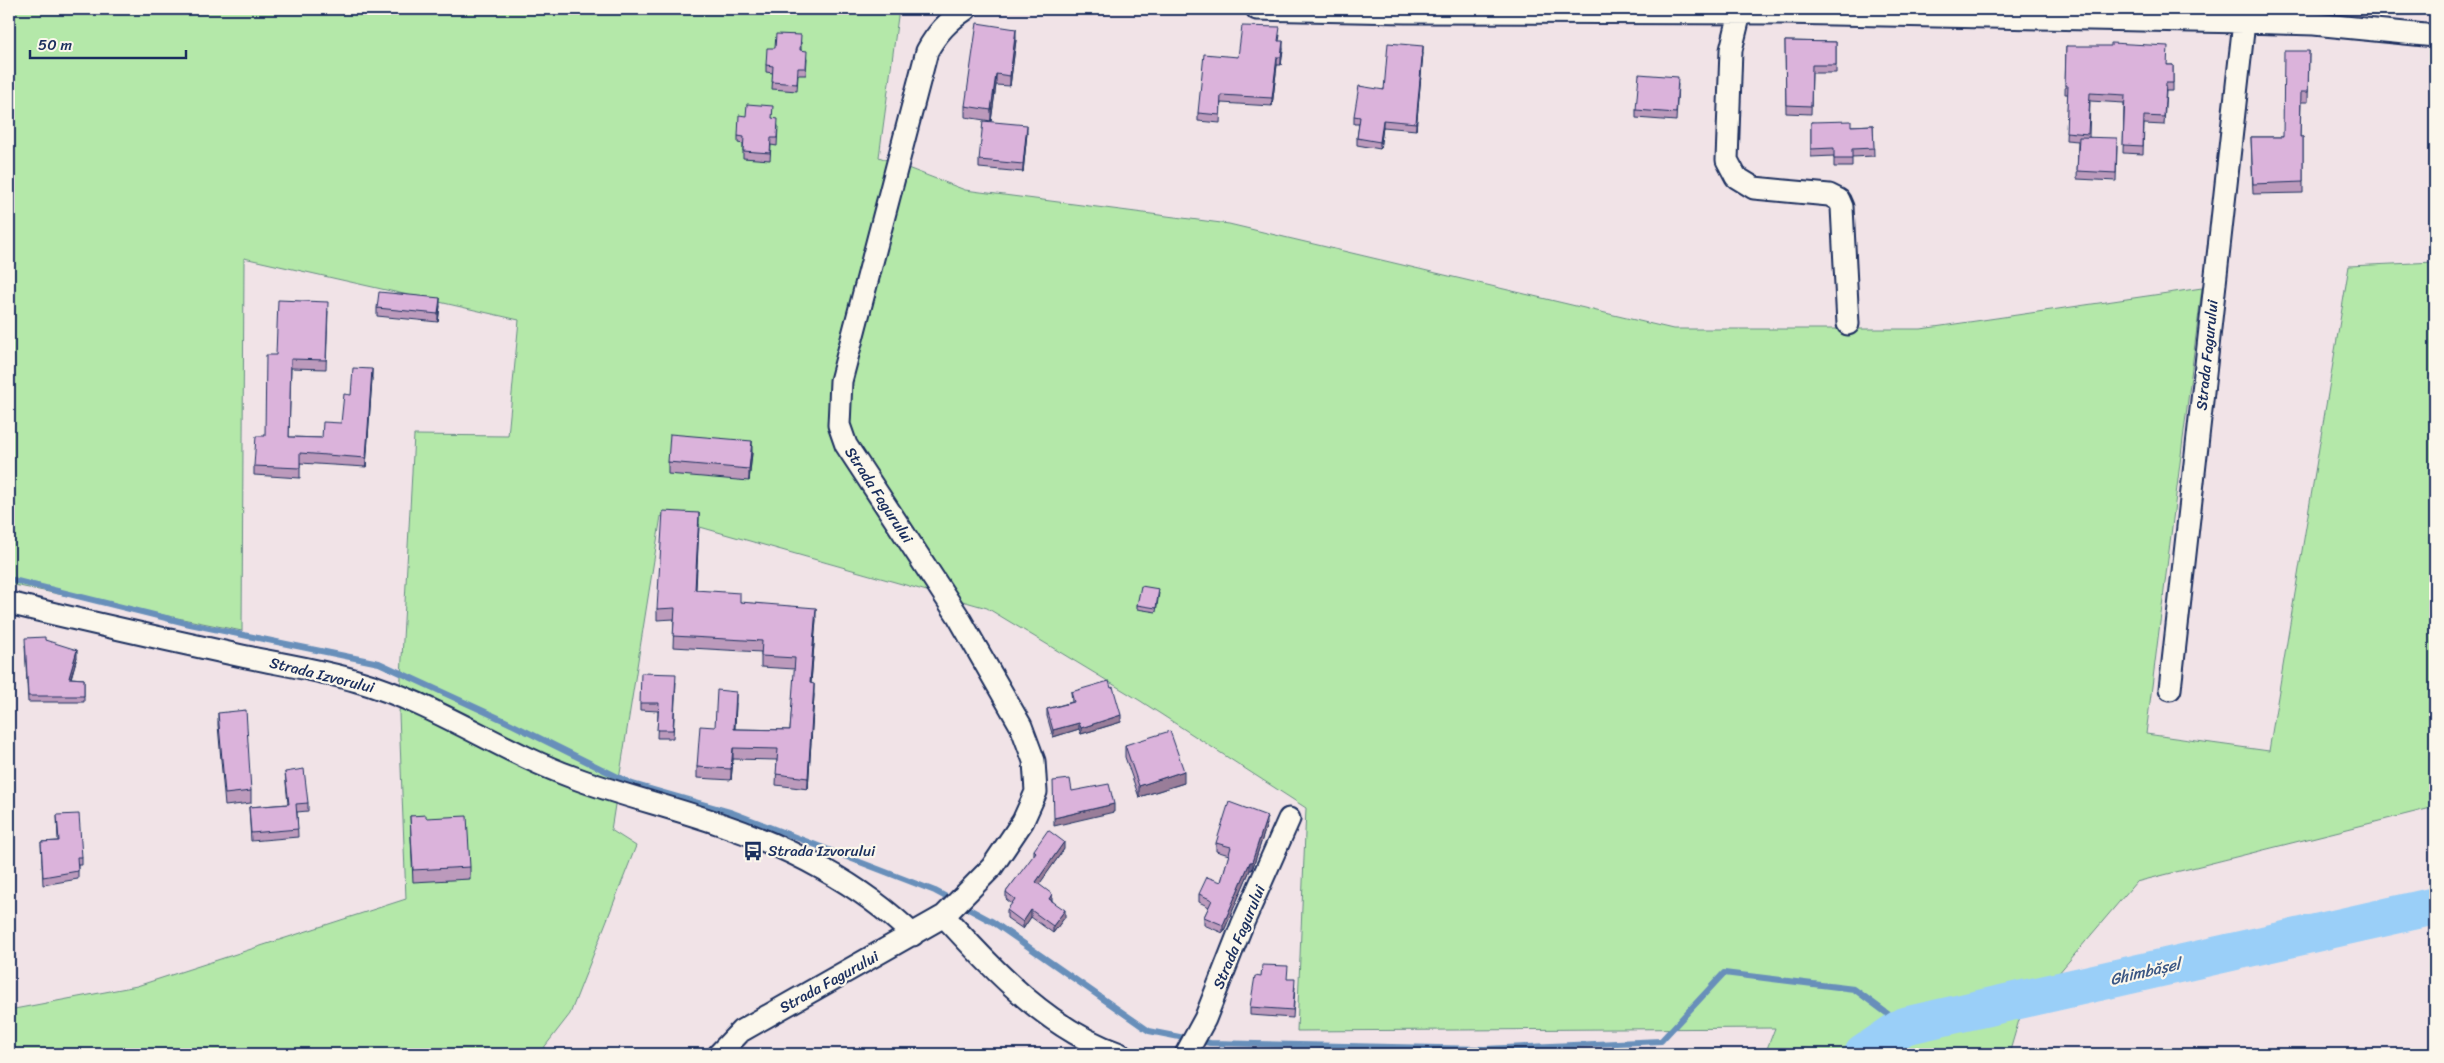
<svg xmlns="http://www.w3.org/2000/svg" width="2444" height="1063" font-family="Sriracha,sans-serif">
	<rect width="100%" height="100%" fill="#f1e3e7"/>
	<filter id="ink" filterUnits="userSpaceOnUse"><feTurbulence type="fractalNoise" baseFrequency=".02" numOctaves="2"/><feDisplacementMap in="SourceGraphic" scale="10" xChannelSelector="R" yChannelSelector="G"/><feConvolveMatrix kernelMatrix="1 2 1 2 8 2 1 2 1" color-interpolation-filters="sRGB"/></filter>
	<g filter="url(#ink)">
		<path fill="#b4e8a9" stroke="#688c84" d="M9,9h890l-20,148 86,33 264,34 444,105h248l281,-41 -56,446 123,17 80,-485 86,-4v545l-299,75 -117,138 -10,34h-244l10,-26 -478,3 9,-223 -167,-108 -152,-92 -326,-92 -50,314 25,16 -66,168 -31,40h-530v-44l128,-24 269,-87 -7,-185 15,-279 94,1 11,-116 -275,-62 -2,373 -233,-47z"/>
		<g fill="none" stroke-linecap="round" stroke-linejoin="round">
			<path stroke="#678fba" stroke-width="6" d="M9,579l181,45 189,39 124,57 129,64 101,29 202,78 58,31 156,109 61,12 274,6 177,-8 63,-68 130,16 50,37"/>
			<path stroke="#9acff8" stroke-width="38" d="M1863,1054l41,-28 531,-120"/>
			<defs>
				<path id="street" d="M1257,9l148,3 376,1 463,9 70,2 121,12
					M1740,13l-9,37 -4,110 9,17 18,11 75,7 10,5 3,7 6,117
					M9,603c77,19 155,36 233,53 38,8 78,14 115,25 77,22 143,70 218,97 48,18 97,29 145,46 69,23 141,60 193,111
					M2170,689l74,-667
					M944,916c51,55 103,113 176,138
					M719,1054l22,-23 203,-115 48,-49 31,-46 13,-29 -2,-31 -13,-35 -63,-110 -112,-171 -7,-20 2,-44 86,-330c10,-18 21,-30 39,-42
					M1186,1054l19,-35 37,-94 47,-106"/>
			</defs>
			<use href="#street" stroke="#1b2f5e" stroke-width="25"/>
			<use href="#street" stroke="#fbf7ec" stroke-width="21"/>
		</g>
		<path fill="#bc9abc" stroke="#1b2f5e" d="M1280,35l-1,6 4,8 -2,16h-4l-5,41 -51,-3 -1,20 -22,-2v-8l40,-56z
			M1016,40l-6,46 -14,-1 -5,36 -26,-4v-11z
			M1785,41l51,1v31h-24l-1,41 -25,-1z
			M801,42v8l6,8 -1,17h-8l-1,16 -25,-2 1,-16 -7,-1v-7l9,-17z
			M2066,46l102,19h5v26h-7l-2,34 -20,-1 -1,30 -20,-1 1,-50 -34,-2 -1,36 28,9 -1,35 -39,-2 1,-38 -12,-1 2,-46h-3z
			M2309,51l-1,51h-7l-1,35h3v56l-50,1 -2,-57h32z
			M1423,53l-7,77 -33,-3 -3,22 -23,-4v-7l2,-14h-5v-8z
			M1678,84l-2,37 -40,-3v-8z
			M773,118l5,8 -1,20 -6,-1 -1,15 -27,-2v-14l-5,-1v-7z
			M1811,122l40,4 22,-1 1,31 -22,1v10h-18v-11l-23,1z
			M1027,133l-4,39 -44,-4v-8z
			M440,306l-2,16 -61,-6v-8z
			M328,311l-2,58 -35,-1 -2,69 33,1 19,-15 10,-28 21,-17 -6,89 -66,-4v15l-46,-3v-9l11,-30 11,-81z
			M752,453l-3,28 -81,-7v-12z
			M699,524l-3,66 44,12 76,17 -5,64 3,12 -6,94 -32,-4 1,-25 -44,-1 -2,21 -34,-2v-11l18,-40 21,-24 -1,26 55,1 5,-61 -34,-2v-15l-88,-5 1,-28 -17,1v-11z
			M1159,593l-3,19 -19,-3v-4z
			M45,640l32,17 -6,21 13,1v23h-56l-3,-57z
			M676,682l-3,56h-16l1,-27 -18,-1v-7z
			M1071,692l50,30 -40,12 -2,-5 -26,8 -6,-21v-7l25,-7z
			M218,713l33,78v12l-26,3 -7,-81z
			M1125,745l59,38 -45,14 -14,-40z
			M285,772l23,31v8l-11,1 1,25 -47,4 -2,-34 39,-3z
			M57,815l25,42v8h-4v14l-35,6 -2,-43 17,-1z
			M410,816l16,2 44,49v12l-57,3z
			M1267,824l-15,46h-2l-27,63 -19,-8v-8l5,-10 -10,-5v-8l22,-12 8,-27 -13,-4v-8z
			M1064,849l-25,35 26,33 -12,16 -22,-16 -8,12 -16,-11v-8l5,-6 -6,-5v-7l28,-36v-6z
			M1287,979l8,8 -2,31 -43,-3v-8z"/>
		<path fill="#997d99" stroke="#1b2f5e" d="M1016,29v11l-6,46v-10z
			M1283,41v8l-2,16v-8z
			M1423,46v7l-7,77v-7z
			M1277,57v8l-5,41v-8z
			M996,74v11l-5,36v-11z
			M1383,120v7l-3,22v-7z
			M1027,125v8l-4,39v-8z
			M440,298v8l-2,16v-8z
			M372,369v9l-6,89v-9z
			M752,441v12l-3,28v-12z
			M699,513v11l-4,77v-11z
			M816,608v11l-6,75v-11z
			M77,650v7l-8,28v-7z
			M814,684v11l-6,94v-11z
			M736,692v11l-2,37v-11z
			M1121,715v7l-40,12v-6z
			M1079,723v6l-26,8v-7z
			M733,748v11l-2,21v-11z
			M1184,771v12l-45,14v-11z
			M1114,804v8l-60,14v-8z
			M1267,816v8l-15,46v-8z
			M1064,842v7l-28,40v-7z
			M1250,862v8l-27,63v-8z
			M1052,894v7l-3,-2z
			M1031,910v7l-8,12v-7z
			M1065,910v7l-12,16v-7z"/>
		<path fill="#dbb3db" stroke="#1b2f5e" d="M977,23l39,6 -6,47 -14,-2 -5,36 -26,-4z
			M1242,26l38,1 -2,14h5l-2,16h-4l-5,41 -51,-3 -1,20 -22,-2 6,-59 34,3z
			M776,34l25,1 -1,15 7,1 -1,17h-8l-1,16 -25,-2 1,-16 -7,-1 1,-17h8z
			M1785,41l51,1v23h-24l-1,41 -25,-1z
			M1388,43l35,3 -7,77 -33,-3 -3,22 -23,-4 3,-21 -6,-1 5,-30 25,4z
			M2111,43l57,3 -1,19h6v18h-7l-2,34 -20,-1 -1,30 -20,-1 2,-50 -35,-2 -2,41 -22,-2 2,-46h-3l1,-40h45z
			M2284,51h25l-1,41h-7l-1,45h3v45l-50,2 -2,-47h32z
			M1639,74l39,3 -2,36 -40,-3z
			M747,104l26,2 -1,12 6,1 -1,19h-6l-1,15 -27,-2 1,-14 -6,-1 1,-21 7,1z
			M983,121l44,4 -4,39 -44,-4z
			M1851,121v5l22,-1 1,23 -22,1v10h-18v-11l-23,1v-27z
			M2079,137l38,1 -1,35 -39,-2z
			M379,292l61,6 -2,16 -61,-6z
			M278,300l50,2 -2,58 -35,-1 -2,78 33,1 1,-16 18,1 3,-29 7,1 2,-27 19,1 -6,89 -66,-5v15l-46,-2 2,-30h9l1,-81h10z
			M670,434l82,7 -3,28 -81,-7z
			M663,511l36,2 -4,77 45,3v9l76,6 -6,75 4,1 -6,94 -32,-4 2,-25 -45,-1 -2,21 -34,-2 3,-41 15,1 2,-37 19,2 -2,37 56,1 5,-72 -34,-2 1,-15 -89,-5 2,-28 -18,1z
			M1141,586l18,3 -3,19 -19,-3z
			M45,637v3l32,10 -8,28 15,1v17h-56l-3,-58z
			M641,673l35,1 -3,56h-16l2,-27h-19z
			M1109,681l2,7 2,-1 8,28 -40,13 -2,-5 -26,7 -6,-21 27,-7 -3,-10z
			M246,710l5,81 -26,3 -7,-81z
			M1170,731l14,40 -45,15 -14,-41z
			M304,769l4,34 -12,1 2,25 -47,4 -2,-26 40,-3 -4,-32z
			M1070,779l2,12 37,-7 5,20 -60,14 -1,-37z
			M1229,802l38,14 -15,46h-2l-27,63 -19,-8 8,-17 -13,-6 8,-17 14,5 10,-35 -15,-4z
			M79,814l3,43h-5l1,14 -35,6 -2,-35 18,-1 -2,-26z
			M426,815v3l41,-2 3,51 -57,3 -3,-54z
			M1048,830l16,12 -28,40 16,12 -3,5 16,11 -12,16 -22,-16 -8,12 -16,-12 8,-11 -9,-7 30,-40 -2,-2z
			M1262,965l26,1 -1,13h8l-2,31 -43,-3 5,-31 6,1z"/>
	</g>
	<defs>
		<symbol id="bus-bare" viewBox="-9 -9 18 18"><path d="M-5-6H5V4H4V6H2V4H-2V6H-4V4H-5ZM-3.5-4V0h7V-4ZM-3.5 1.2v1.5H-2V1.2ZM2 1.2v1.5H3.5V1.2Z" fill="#1b2f5e" stroke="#fbf7ec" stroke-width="2.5" paint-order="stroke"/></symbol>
	</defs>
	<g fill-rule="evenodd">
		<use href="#bus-bare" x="739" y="837" width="28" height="28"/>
	</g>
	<g text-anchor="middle" stroke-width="4.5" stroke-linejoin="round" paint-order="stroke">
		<g font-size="15" fill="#1b2f5e" stroke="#fbf7ec">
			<text transform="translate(2207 355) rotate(-84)" y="5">Strada Fagurului</text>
			<text transform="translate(879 495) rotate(57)" y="5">Strada Fagurului</text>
			<text transform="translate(322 675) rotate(14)" y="5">Strada Izvorului</text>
			<text transform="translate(1239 937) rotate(-67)" y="5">Strada Fagurului</text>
			<text transform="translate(829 982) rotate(-29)" y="5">Strada Fagurului</text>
		</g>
		<g font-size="15" fill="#1b2f5e" stroke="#fbf7ec" text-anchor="start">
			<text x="768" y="856">Strada Izvorului</text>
		</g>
		<g font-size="16" font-style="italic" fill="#3b5784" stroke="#fbf7ec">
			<text transform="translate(2145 971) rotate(-13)" y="6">Ghimbășel</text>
		</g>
	</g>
	<rect width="2444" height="1063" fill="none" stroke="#fbf7ec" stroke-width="30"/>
	<rect x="15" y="15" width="2414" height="1033" fill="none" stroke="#1b2f5e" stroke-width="2" filter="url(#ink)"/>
	<path d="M30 50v8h156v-8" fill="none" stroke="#1b2f5e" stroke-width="2.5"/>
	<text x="38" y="50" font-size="15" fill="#1b2f5e" stroke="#fbf7ec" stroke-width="4" paint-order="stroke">50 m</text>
</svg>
